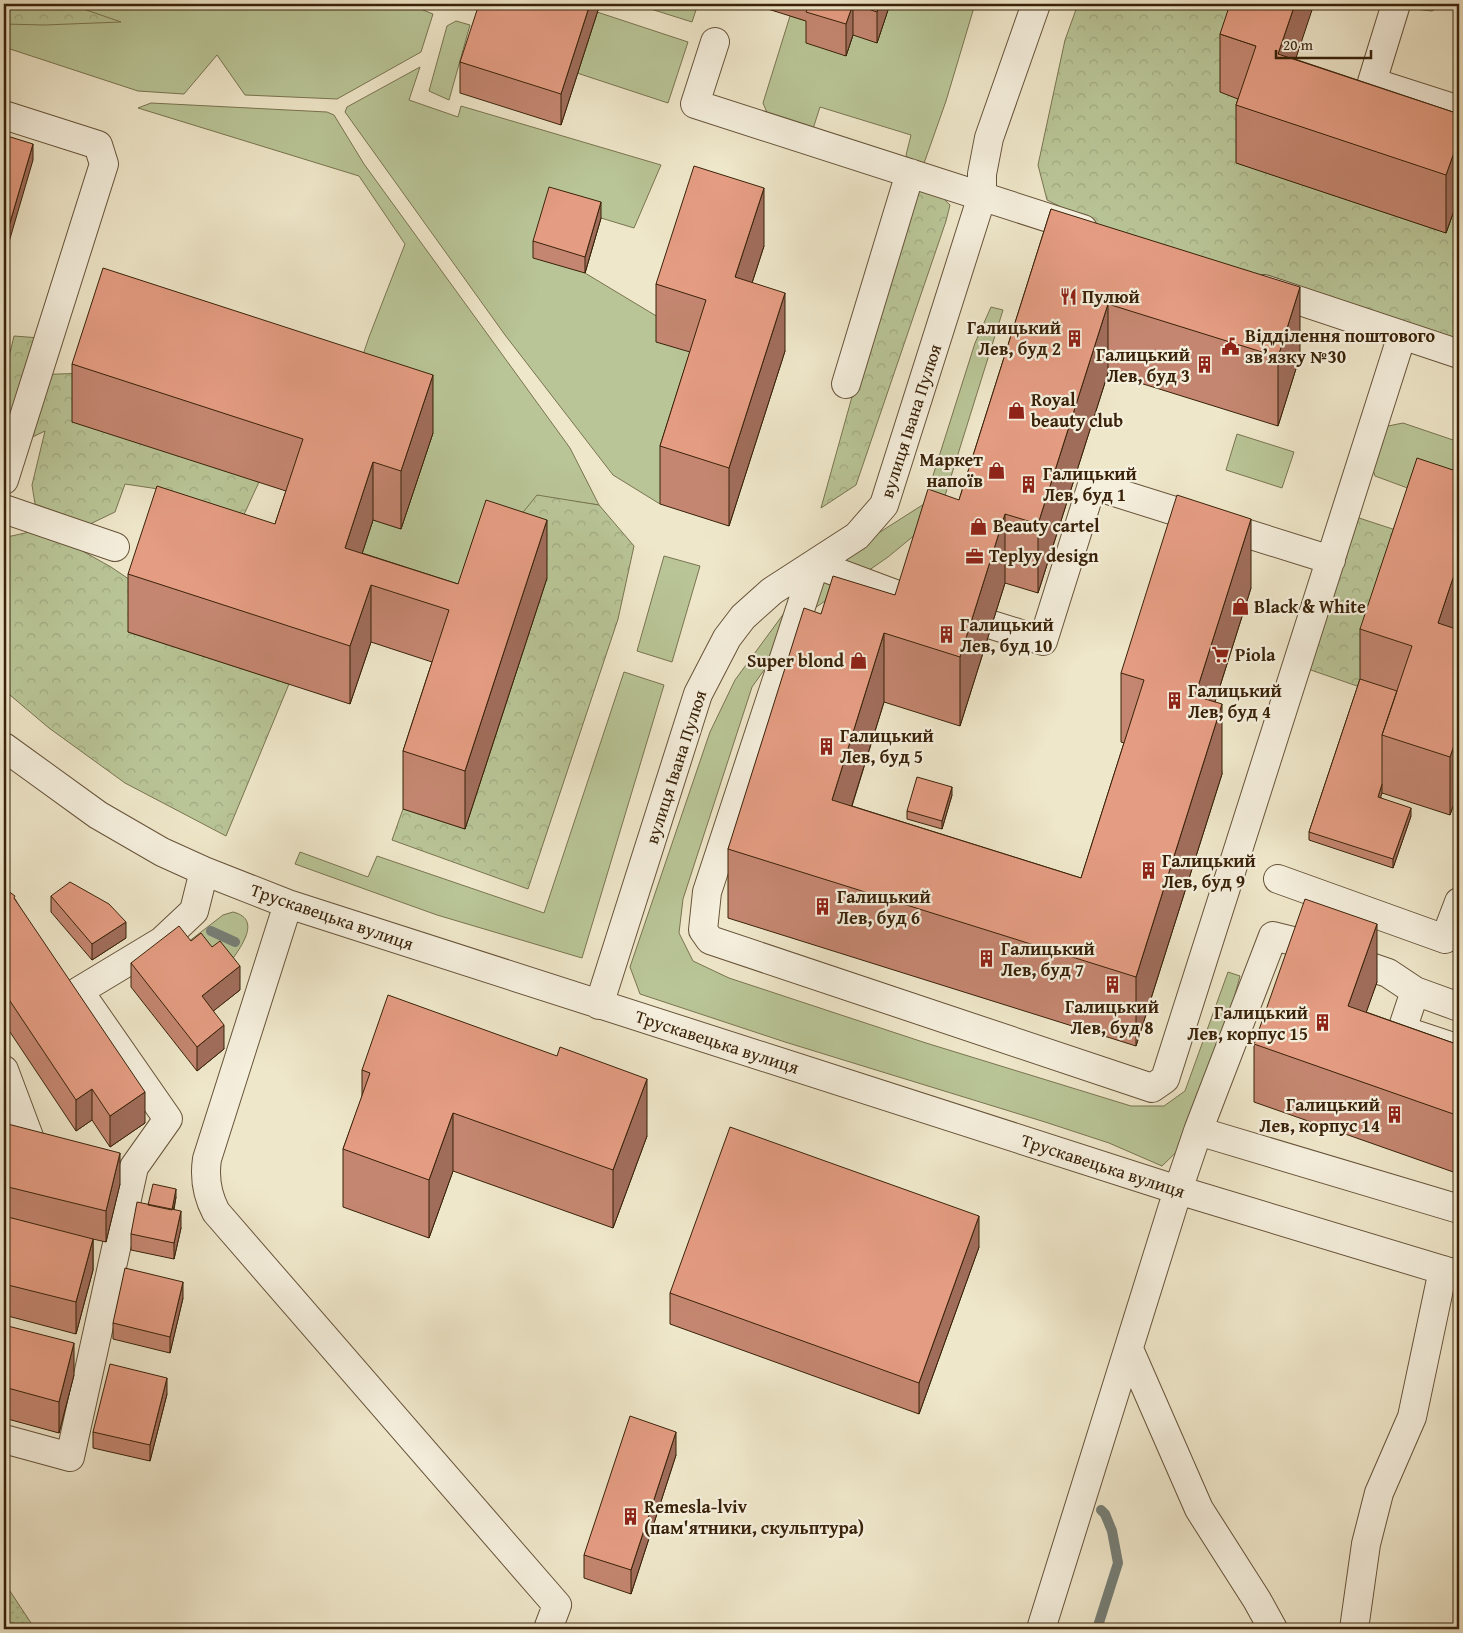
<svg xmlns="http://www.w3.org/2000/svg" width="1463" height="1633" font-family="'Gentium Book Plus',serif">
	<defs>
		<pattern id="forest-crowns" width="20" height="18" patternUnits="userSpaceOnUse" patternTransform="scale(1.25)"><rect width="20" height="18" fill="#b9c597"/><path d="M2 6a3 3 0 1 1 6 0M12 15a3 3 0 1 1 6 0" fill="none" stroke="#a0a981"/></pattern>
		<pattern id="park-dots" width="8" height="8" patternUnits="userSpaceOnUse" patternTransform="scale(1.25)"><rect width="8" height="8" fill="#b9c597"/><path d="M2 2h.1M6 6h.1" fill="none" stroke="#a0a981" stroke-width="1.8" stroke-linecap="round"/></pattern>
	</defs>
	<rect width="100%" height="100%" fill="#efe7ca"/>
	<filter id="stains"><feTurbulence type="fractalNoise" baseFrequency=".004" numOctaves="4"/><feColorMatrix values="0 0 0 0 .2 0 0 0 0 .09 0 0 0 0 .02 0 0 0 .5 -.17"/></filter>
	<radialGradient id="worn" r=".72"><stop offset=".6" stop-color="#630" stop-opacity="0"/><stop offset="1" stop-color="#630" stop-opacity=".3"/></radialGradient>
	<path fill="#b9c597" stroke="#797450" d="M4,4h421l-2,6 10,4 -12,38 -84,47 -92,-4 -28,-40 -33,39 -46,-3 -134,-44z
		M635,4h63l-6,18z
		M890,4h85l-29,97 -24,68 -9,-1 -7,-13 5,-20 -91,-28 -9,28 -40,-13 -8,-19 27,-87 23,7 33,32 7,-20z
		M597,12l91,30 -20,61 -91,-30z
		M456,21l14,4 -21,75 -20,-9 18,-65z
		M420,67l-11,33 49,17 3,-11 200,59 -27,63 -33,-10 -16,55 78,47 43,38 -46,146 -47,-29 -108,-140 -160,-223 2,-5z
		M151,103l176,9 7,3 30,49 206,284 29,57 -62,-9 -79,146 -113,-36 28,-86 28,9 -55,-124 23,-68 36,-93 -46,-68 -221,-68z
		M991,307l12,3 -64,205 -51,42 -86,60 -50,70 -69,212 -4,34 14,28 36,17 197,65 205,63h33l21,-15 43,-119 12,4 -42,155 -36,35 -53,-23 -64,-21 -260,-80 -145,-48 -10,-27 80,-235 25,-52 55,-75 54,-50 80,-51 51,-161z
		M1403,423l56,19v65l-84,-31 -4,-12 12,-37z
		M1237,434l57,18 -12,36 -56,-18z
		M664,556l36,10 -28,96 -35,-11z
		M624,672l40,13 -82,273 -145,-43 -142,-51 5,-12 68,25 9,-21 167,57z
		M233,912c33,8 2,42 -8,58l-46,-21 44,-34z"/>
	<path fill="url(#forest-crowns)" stroke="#797450" d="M4,4h65l52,18 -77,3 -40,-1z
		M1078,4h171l7,100 -19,59 209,70 10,-28 3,1v142l-341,-113 -71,-35 -9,-35 27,-125z
		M1406,4h38l-12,7 -26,-3z
		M920,190l23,8 7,7 -4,16 -90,264 -35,23 85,-305 5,-8z
		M14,336l26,2 -10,37 58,-2 171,109 -17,37 -77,-29 -40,-6 -10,28 -25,12 -55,-20 -3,-19 13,-54 -27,13 -14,28v-94z
		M537,495l62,10 35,41 -16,73 -90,270 -136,-49 11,-31 62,20 21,-271z
		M1356,517l55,18 -51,152 -55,-19z
		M43,529l68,38 31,21 -14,44 161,52 -63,152 -101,-53 -76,-55 -45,-38v-155l3,2z"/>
	<path fill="url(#park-dots)" stroke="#797450" d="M4,1582l31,47h-31z"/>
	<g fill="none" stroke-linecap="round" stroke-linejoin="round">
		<path stroke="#767f77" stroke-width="10" d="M211,931l24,11
			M1097,1629l21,-66 -6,-32 -7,-17 -4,-4"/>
		<defs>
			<path id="minor" d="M1396,4l-24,78 87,28
				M715,42l-20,62 388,125
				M4,115l94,30 6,19 -100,316
				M1264,289l195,65
				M846,384l64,-211
				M4,509l111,38
				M914,601l-99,-37 -108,328 -4,38 7,10 442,148 13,-9 237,-744
				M992,625l51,16 49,-156 239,75
				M4,747l94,68 64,37 42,19 84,33 890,286 281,85
				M1278,879l167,60 14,-37
				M288,904l-81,255c-3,20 0,36 9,53l341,393 -9,24
				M1415,991l-13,39 57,19
				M599,1005l99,-311 29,-56 16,-21 29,-26 85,-55 27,-31 98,-309v-22l7,-36 47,-134
				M1459,1007l-44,-16 -27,-18 -87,-30 -28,-7 -75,195 261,78
				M4,1070l27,72
				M1129,1349l70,160 58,91 16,29
				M4,1439l66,18 64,-290 34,-48 -89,-128 83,-50 32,-30 10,-40
				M1041,1629l137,-439 20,-59
				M1354,1629l12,-85 13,-51 33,-76 31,-147"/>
		</defs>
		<use href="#minor" stroke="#665339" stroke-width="30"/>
		<use href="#minor" stroke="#f5efdd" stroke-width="28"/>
	</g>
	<path fill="#c48670" stroke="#392209" d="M600,4l-39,121 -101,-32v-31z
		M752,4h138l-13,39 -24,-8 -7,21 -40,-13v-22z
		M1220,34l239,80v92l-3,-1 -10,28 -210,-70v-58l2,-6 -18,-7z
		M1051,209l249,147 -22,70 -170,-53 -70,220 -33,-10 -45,143 -76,-24 -32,104 229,72 43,-135 -3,-1v-69l130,-85 -36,114 7,72 -86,272 -408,-128v-69l93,-235 74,-19 64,-95z
		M601,218l-16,55 -52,-15v-17z
		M764,246l-12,37 33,68 -56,175 -69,-22v-58l30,-94 -34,-10v-58z
		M72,364l361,69 -32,96 -28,-9 -11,33 96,31 89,-6 -82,251 -62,-20v-58l29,-89 -61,-20 -21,62 -222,-72v-58l147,-50 11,-33 -214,-69z
		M1459,472v146l-3,11 3,1v159l-9,26 -68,-22 -2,4 31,19 -18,52 -84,-28v-8l51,-153v-50z
		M952,795l-10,34 -35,-10v-8z
		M4,888l11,11 130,224 -35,24 -18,-27 -16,11 -72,-108z
		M51,896l75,42 -34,22 -41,-48z
		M191,941l49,49 -27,21 11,38 -27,22 -66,-84v-24z
		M1377,982l-11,30 93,33v129l-205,-72v-58z
		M362,1070l285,66 -34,92 -160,-57 -24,67 -86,-31v-58l19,-52z
		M4,1123l116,61 -14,58 -13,-3v31l-17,64 -72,-19z
		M176,1197l-2,13 7,18 -7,31 -43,-9v-16l17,-29z
		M979,1247l-60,167 -249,-90v-31z
		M183,1298l-13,55 -57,-14v-16z
		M4,1325l70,50 -15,58 -55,-15z
		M167,1394l-17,67 -57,-13v-16z
		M676,1455l-45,139 -47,-16v-23z"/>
	<path fill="#a06d5b" stroke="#392209" d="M590,4h10l-39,121v-31z
		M853,4v31l-7,21v-32z
		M880,4h10l-13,39v-31z
		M1295,4h19l-36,108v-58z
		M33,144v16l-29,99v-16z
		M1456,147v58l-10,28v-58z
		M764,188v58l-29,89v-58z
		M601,202v16l-16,55v-16z
		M1300,287v69l-22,70v-69z
		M785,293v58l-56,175v-58z
		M1108,304v69l-70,220v-69z
		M433,375v58l-32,96v-58z
		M373,462v58l-28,86v-58z
		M1005,514v69l-45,143v-69z
		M1251,519v69l-56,177v-69z
		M547,520v58l-82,251v-58z
		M1459,560v58l-21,63v-58z
		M371,585v57l-21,62v-58z
		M884,633v69l-52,167v-69z
		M1222,704v70l-86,272v-69z
		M1459,731v58l-9,26v-58z
		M1382,784v9l-4,12v-8z
		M952,787v8l-10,34v-8z
		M1411,808v8l-18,52v-9z
		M126,922v16l-34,22v-16z
		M1377,924v58l-29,82v-58z
		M240,966v24l-38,30v-24z
		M224,1025v24l-27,22v-24z
		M647,1079v57l-34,92v-58z
		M92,1089v31l-16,11v-31z
		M145,1092v31l-35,24v-31z
		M453,1113v58l-24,67v-58z
		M120,1153v31l-14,58v-31z
		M176,1189v8l-6,28v-8z
		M181,1211v17l-7,31v-16z
		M979,1216v31l-60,167v-31z
		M93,1239v31l-17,64v-32z
		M183,1282v16l-13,55v-16z
		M74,1343v32l-15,58v-31z
		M167,1378v16l-17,67v-16z
		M676,1432v23l-45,139v-24z"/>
	<path fill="#e49c82" stroke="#392209" d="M479,4h111l-29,90 -101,-32z
		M809,4h71l-3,8 -24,-8 -7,20 -40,-12z
		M1230,4h65l-17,50 181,60v34l-3,-1 -10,28 -210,-70 20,-59 -36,-12z
		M4,135l29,9 -29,99z
		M694,166l70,22 -29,89 50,16 -56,175 -69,-22 46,-146 -50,-16z
		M549,187l52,15 -16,55 -52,-16z
		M1051,209l249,78 -22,70 -170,-53 -70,220 -33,-10 -45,143 -76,-24 -52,167 249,78 63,-198 -23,-7 56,-178 74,24 -56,177 27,8 -86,273 -408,-128 76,-241 17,6 12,-38 62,19 33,-106 31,11z
		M103,268l330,107 -32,96 -28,-9 -28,86 113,36 28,-84 61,20 -82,251 -62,-20 46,-141 -78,-25 -21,61 -222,-72 29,-88 118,38 28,-85 -231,-75z
		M1417,458l42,14v88l-21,63 21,7v101l-9,26 -68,-22 30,-89 -52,-17z
		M1360,679l37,12 -15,44v49l-4,13 33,11 -18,51 -84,-27z
		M917,777l35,10 -10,34 -35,-10z
		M70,882l39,22 17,18 -34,22 -41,-48z
		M4,888l11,8 -1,2 131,194 -35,24 -18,-27 -16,11 -72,-108z
		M1305,899l72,25 -29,82 111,39v71l-205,-72z
		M179,926l12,15 10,-8 11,14 8,-6 20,25 -38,30 22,29 -27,22 -66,-84z
		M388,995l169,61 3,-9 87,32 -34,91 -160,-57 -24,67 -86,-31 27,-76 -8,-3z
		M4,1123l116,30 -14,58 -102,-25z
		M730,1127l249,89 -60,167 -249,-90z
		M153,1184l23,5 -4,21 -24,-5z
		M137,1202l44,9 -7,32 -43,-9z
		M4,1216l89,23 -17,63 -72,-18z
		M125,1268l58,14 -13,55 -57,-14z
		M4,1325l70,18 -15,59 -55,-15z
		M110,1364l57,14 -17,67 -57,-13z
		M630,1416l46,16 -45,138 -47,-15z"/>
	<defs>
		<symbol id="restaurant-bare" viewBox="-9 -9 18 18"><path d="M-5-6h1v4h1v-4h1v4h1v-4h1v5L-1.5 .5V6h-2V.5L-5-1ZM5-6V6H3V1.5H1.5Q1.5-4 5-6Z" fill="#8f2418" stroke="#f5efdd" stroke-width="2.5" paint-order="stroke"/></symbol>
		<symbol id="building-bare" viewBox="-9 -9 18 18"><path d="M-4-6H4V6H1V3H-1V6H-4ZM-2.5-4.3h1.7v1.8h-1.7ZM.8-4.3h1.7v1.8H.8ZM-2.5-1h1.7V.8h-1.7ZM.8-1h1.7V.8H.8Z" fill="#8f2418" stroke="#f5efdd" stroke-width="2.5" paint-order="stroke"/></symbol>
		<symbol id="civic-bare" viewBox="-9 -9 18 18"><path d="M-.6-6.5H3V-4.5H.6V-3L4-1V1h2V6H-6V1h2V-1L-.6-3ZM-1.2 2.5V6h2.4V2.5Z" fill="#8f2418" stroke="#f5efdd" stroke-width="2.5" paint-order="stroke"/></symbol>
		<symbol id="shop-bare" viewBox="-9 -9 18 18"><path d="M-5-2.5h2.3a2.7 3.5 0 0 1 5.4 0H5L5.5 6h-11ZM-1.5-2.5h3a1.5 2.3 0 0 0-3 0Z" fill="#8f2418" stroke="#f5efdd" stroke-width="2.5" paint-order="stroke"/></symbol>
		<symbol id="office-bare" viewBox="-9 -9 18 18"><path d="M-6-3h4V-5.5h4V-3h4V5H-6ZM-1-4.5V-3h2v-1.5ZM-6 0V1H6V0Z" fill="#8f2418" stroke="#f5efdd" stroke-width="2.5" paint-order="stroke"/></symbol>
		<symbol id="supermarket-bare" viewBox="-9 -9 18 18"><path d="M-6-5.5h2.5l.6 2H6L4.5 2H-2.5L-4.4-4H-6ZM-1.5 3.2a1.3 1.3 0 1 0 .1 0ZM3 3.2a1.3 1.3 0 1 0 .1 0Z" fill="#8f2418" stroke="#f5efdd" stroke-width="2.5" paint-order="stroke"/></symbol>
	</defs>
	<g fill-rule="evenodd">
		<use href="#restaurant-bare" x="1056" y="284" width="25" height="25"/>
		<use href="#building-bare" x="1062" y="326" width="25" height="25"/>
		<use href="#civic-bare" x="1218" y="334" width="25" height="25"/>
		<use href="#building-bare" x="1192" y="352" width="25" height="25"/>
		<use href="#shop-bare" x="1004" y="398" width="25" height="25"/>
		<use href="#shop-bare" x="984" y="458" width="25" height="25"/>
		<use href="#building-bare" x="1016" y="472" width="25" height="25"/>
		<use href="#shop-bare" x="966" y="514" width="25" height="25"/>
		<use href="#office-bare" x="962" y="544" width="25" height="25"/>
		<use href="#shop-bare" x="1228" y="594" width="25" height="25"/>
		<use href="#building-bare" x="934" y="622" width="25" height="25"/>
		<use href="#supermarket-bare" x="1208" y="642" width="25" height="25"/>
		<use href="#shop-bare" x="846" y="648" width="25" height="25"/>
		<use href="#building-bare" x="1162" y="688" width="25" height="25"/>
		<use href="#building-bare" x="814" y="734" width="25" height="25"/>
		<use href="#building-bare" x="1136" y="858" width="25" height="25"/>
		<use href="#building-bare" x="810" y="894" width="25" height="25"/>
		<use href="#building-bare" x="974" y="946" width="25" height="25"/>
		<use href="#building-bare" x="1100" y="972" width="25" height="25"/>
		<use href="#building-bare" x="1310" y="1010" width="25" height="25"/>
		<use href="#building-bare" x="1382" y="1102" width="25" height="25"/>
		<use href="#building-bare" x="618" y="1504" width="25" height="25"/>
	</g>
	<g text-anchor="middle" stroke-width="4.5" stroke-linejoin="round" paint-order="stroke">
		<g font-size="18" font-weight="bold" fill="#392209" stroke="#f5efdd" text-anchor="start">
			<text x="1082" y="303">Пулюй</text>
			<text x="1061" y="334" text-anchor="end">Галицький<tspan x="1061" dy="21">Лев, буд 2</tspan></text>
			<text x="1245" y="342">Відділення поштового<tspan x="1245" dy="21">зв’язку №30</tspan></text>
			<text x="1190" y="361" text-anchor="end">Галицький<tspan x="1190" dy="21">Лев, буд 3</tspan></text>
			<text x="1031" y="406">Royal<tspan x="1031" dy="21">beauty club</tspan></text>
			<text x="983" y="466" text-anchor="end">Маркет<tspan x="983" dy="21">напоїв</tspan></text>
			<text x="1043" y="480">Галицький<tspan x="1043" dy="21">Лев, буд 1</tspan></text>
			<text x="993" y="532">Beauty cartel</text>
			<text x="989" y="562">Teplyy design</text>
			<text x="1254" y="613">Black &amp; White</text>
			<text x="960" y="631">Галицький<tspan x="960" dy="21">Лев, буд 10</tspan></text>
			<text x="1235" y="661">Piola</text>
			<text x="844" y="667" text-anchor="end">Super blond</text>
			<text x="1188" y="697">Галицький<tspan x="1188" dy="21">Лев, буд 4</tspan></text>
			<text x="840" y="742">Галицький<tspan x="840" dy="21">Лев, буд 5</tspan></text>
			<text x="1162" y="867">Галицький<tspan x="1162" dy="21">Лев, буд 9</tspan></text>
			<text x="837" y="903">Галицький<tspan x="837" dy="21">Лев, буд 6</tspan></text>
			<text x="1001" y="955">Галицький<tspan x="1001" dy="21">Лев, буд 7</tspan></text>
			<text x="1112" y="1013" text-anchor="middle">Галицький<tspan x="1112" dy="21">Лев, буд 8</tspan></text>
			<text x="1308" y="1019" text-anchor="end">Галицький<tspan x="1308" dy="21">Лев, корпус 15</tspan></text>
			<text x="1380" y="1111" text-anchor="end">Галицький<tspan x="1380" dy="21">Лев, корпус 14</tspan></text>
			<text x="644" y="1513">Remesla-lviv<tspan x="644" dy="21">(пам'ятники, скульптура)</tspan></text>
		</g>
		<g font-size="18" fill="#392209" stroke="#f5efdd">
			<text transform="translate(911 421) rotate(-72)" y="6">вулиця Івана Пулюя</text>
			<text transform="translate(676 767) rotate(-72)" y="6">вулиця Івана Пулюя</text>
			<text transform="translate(332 917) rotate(19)" y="6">Трускавецька вулиця</text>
			<text transform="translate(717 1042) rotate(18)" y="6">Трускавецька вулиця</text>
			<text transform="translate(1103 1166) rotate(18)" y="6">Трускавецька вулиця</text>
		</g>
	</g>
	<rect width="1463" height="1633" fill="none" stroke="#efe7ca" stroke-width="20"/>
	<rect x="5" y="5" width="1453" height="1623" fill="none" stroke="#392209" stroke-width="2.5"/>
	<rect x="10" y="10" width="1443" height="1613" fill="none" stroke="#392209"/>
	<path d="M1276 50v8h95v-8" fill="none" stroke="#392209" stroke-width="2.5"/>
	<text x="1283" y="50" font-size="15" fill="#392209" stroke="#f5efdd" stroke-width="4" paint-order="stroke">20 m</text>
	<rect width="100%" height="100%" filter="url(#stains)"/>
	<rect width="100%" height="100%" fill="url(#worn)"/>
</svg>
